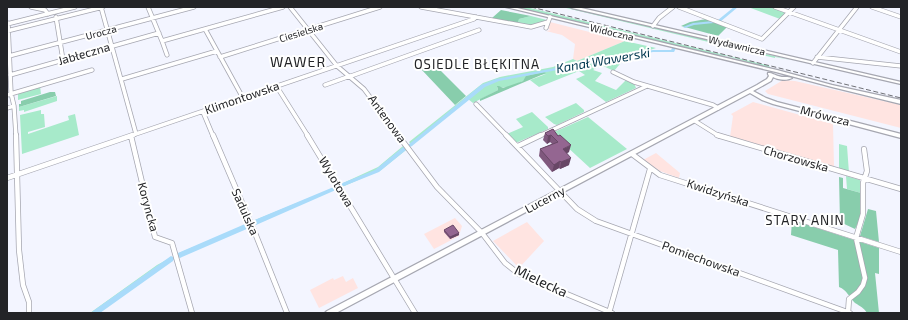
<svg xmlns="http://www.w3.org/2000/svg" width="908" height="320" font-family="'Exo 2',sans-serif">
	<rect width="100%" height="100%" fill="#f3f5ff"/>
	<path fill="#ffe4e1" d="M550,22l75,19 -48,20 -4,-2 2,-15 -13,-9 -16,-4 5,-1 -3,-1z
		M783,80l12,1 106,24v23l-133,-34 -3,-3z
		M753,102l80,22 1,42h-2l-102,-29 3,-21 -2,-2z
		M656,153l24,20 -1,5 -19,-7 -17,-11z
		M455,218l7,8 -3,10 -25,13 -10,-15z
		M527,222l17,19 -25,27 -26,-27z
		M343,276l3,6 7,-4 5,10 -39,20 -9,-18 23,-12 1,2z"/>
	<path fill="#a7eaca" d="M514,7h12l244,59 -2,2 -41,-12 -14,-1z
		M562,7h5l224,53 -16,-3v1z
		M748,7h25l13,6 -6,6z
		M531,16l16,4 -18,6 -11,-3 1,-4z
		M625,41l31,7 -6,2 -1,3 -25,6 -10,12 -13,-6 -8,5 9,3 -7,8 21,9 10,-10 8,3 2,5 -30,14 -30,-23 9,-4 -6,-4 -40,16 -9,-7 16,-6c-6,1 -13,2 -19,5 -10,4 -18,11 -30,8l1,3 -25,13 -5,-4 -57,46 -2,-3 74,-59 17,-6 53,-10 20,-8 4,2z
		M40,86l1,8 -23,6v-8z
		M57,96v5l-33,11v-2l-5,1v-4z
		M576,103l8,7v2l-27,13 -3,-1 -9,-7z
		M41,110v4h3l1,13 -17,5v2l41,-14 -1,-4 7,-2 4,21 -57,19 -2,-39z
		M532,112l16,15v2l-30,13h-3l-8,-8 16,-7 -7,-8z
		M588,117l39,32 -37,19 -38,-35z
		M839,144l8,2 2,27 -10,-3z
		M403,146l3,4 -25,20 -39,17 -1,-3 37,-17z
		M846,176l14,4 1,13 -14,-4z
		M336,187l1,1 -83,37 -1,-4z
		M246,225l1,2 -67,30 -1,-4z
		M172,257l1,2 -15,9 -60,45h-8l67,-48z"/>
	<path fill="#88cdac" d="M501,10l30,6 -12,3 -1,4 -26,-5z
		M706,19l21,8 -9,9 -37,-10 9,-4z
		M434,64l32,32 -11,9 -34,-36z
		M544,72l2,1 -66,28v-2l18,-9 -1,-4h2l4,2 20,-7 3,-5z
		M50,92h5l1,4 -37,11v-3h2v-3z
		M839,177l4,1v10l18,5 -1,26 -5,10 -15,-7z
		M868,209l8,2 3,31 -19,-6z
		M792,220l87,28v26l-4,-1 4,40h-12c-3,-5 -7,-7 -12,-10 -6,-6 -8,-13 -16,-16l-1,-37 -47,-15z"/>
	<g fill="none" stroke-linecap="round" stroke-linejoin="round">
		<path fill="#a9dbfa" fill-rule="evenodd" d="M734,7h4l-18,15h-2v-2z
			M713,21l2,1 -1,1 -20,2 -9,3 -2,-1 10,-4z
			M673,47h2l1,1 -2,4h-21l-154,29 -14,6 -73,59 -2,1 -2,-2 73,-60 15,-6 157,-29h18z
			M404,147l2,1v2l-27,22 -35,14h-4l-1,-1 1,-1 35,-14 27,-22z
			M336,186l2,1 1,1 -1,1 -82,36h-4l-1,-2 1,-2z
			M245,224h4l1,2 -1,2 -67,29 -2,1 -2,-1 -1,-2 1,-2z
			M171,256l2,1 1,2 -1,2 -73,52h-8l1,-2z"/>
		<defs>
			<path id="street-far1" d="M31,7l14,3 3,4
				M101,7l35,127
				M148,7l14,34 121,-34
				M290,7l47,59 27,23 35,47
				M421,7l110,20 17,-5
				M679,7l83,32 32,-32
				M775,7l126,45
				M872,7l29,10
				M56,17l7,43
				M8,23l3,70 3,13 2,30
				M7,24l68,-17
				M653,26l6,-8 14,-11
				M546,28l4,-11
				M205,29l38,69
				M7,31l96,-24
				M162,41l5,14
				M9,56l185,-49
				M220,57l160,-50
				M817,57l84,9
				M813,63l44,-56
				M613,72l21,10 79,23 5,3
				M10,75l149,-42
				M351,76l128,-46
				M122,79l95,-28
				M325,85l25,-9
				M277,87l31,49
				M7,95l85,-25
				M476,104l31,32
				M7,108l7,-2
				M203,112l10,24
				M695,121l24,15
				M130,136l344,-117 2,-2
				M539,136l108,-50"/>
			<path id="street" d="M16,135l3,115 4,35 6,17v11
				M213,135l42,98 32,80
				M307,135l108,178
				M398,135l39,52 45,46 23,30 14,11 93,39
				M506,135l71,74 19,12 254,92
				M717,135l184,54
				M131,136l24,101 17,6 20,70
				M518,146l23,-11
				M632,154l28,21 241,77
				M7,178l126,-43
				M609,313l41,-144
				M848,313l1,-14 9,-7 5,-7 2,-7 -9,-40 7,-24v-31l4,-12 -3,-22"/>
			<path id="secondary" d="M506,7h7l264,63 55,15 69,15v4l-69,-17 -56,-15z
				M570,7h7l324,75v2l-329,-76z
				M768,73c5,0 6,2 10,3 5,2 10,0 14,2 -5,3 -14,2 -19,-1l-2,4 -18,10 13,7 11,4 124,32v4l-128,-34 -11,-4 -12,-7 -414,220h-11l2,-2 430,-226 10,-6 2,-3 -1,-2z"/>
		</defs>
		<use href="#street-far1" stroke="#a6a7b1" stroke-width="5"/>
		<use href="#street" stroke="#a6a7b1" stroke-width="6"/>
		<use href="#secondary" stroke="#a6a7b1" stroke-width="2.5"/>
		<use href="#street-far1" stroke="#fff" stroke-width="3.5"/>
		<use href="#street" stroke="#fff" stroke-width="4.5"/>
		<use href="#secondary" fill="#fff" fill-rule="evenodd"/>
		<path stroke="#707177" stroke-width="1" stroke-dasharray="5 2.5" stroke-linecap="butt" d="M531,7l370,91"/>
	</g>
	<path fill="#7f587d" d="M553,129l16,23 -2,1 2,12 -9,4 -1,-1 -7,4 -13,-16 1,-7 12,-5 -2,-2 -3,2 -4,-4 2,-7z
		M444,230l15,5 -9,4 -6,-7z"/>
	<path fill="#684766" d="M551,135l-1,7 -3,2 1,-8z
		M571,145l-2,7 -8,4 2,-7z
		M571,158l-2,7 -9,4 1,-7z
		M560,161l-1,7 -7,4 2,-7z
		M459,233v2l-9,4v-2z"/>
	<path fill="#946691" stroke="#684766" d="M553,129l5,7 2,-1 11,10 -8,4 8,9 -10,4 -1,-1 -6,4 -14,-16 18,-7 -7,-7 -3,1 -3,-3z
		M453,225l6,8 -9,4 -6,-7z"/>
	<g text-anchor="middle" stroke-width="4" stroke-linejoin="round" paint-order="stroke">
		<g font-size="10" fill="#232427" stroke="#fff">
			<text transform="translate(101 32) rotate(-15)" y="4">Urocza</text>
			<text transform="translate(301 32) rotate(-17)" y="4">Ciesielska</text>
			<text transform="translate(612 32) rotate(13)" y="4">Widoczna</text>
			<text transform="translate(737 45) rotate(13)" y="4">Wydawnicza</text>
		</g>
		<g font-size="12" fill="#232427" stroke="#fff">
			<text transform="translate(84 54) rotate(-16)" y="4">Jabłeczna</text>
			<text transform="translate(242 98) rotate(-19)" y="4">Klimontowska</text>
			<text transform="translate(825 116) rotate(14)" y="4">Mrówcza</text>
			<text transform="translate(387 119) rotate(54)" y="4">Antenowa</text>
			<text transform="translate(796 159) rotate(16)" y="4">Chorzowska</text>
			<text transform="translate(336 182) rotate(59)" y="4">Wylotowa</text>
			<text transform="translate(718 193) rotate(18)" y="4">Kwidzyńska</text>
			<text transform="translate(545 200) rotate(-28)" y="4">Lucerny</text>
			<text transform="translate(148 207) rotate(75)" y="4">Koryncka</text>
			<text transform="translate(245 212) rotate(66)" y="4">Sadulska</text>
			<text transform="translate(701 259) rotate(20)" y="4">Pomiechowska</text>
		</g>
		<g font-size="13" font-style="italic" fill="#00374f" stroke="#fff">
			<text transform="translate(603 60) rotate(-10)" y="5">Kanał Wawerski</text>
		</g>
		<g font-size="13" letter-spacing="1" fill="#232427" stroke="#fff">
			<text x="477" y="69">OSIEDLE BŁĘKITNA</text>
			<text x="805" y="225">STARY ANIN</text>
		</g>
		<g font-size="14" letter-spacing="1" fill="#232427" stroke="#fff">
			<text x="298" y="67">WAWER</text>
		</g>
		<g font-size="14" fill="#232427" stroke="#fff">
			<text transform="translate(541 281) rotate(25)" y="5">Mielecka</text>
		</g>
	</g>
	<rect width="908" height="320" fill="none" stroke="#232427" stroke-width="16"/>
</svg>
